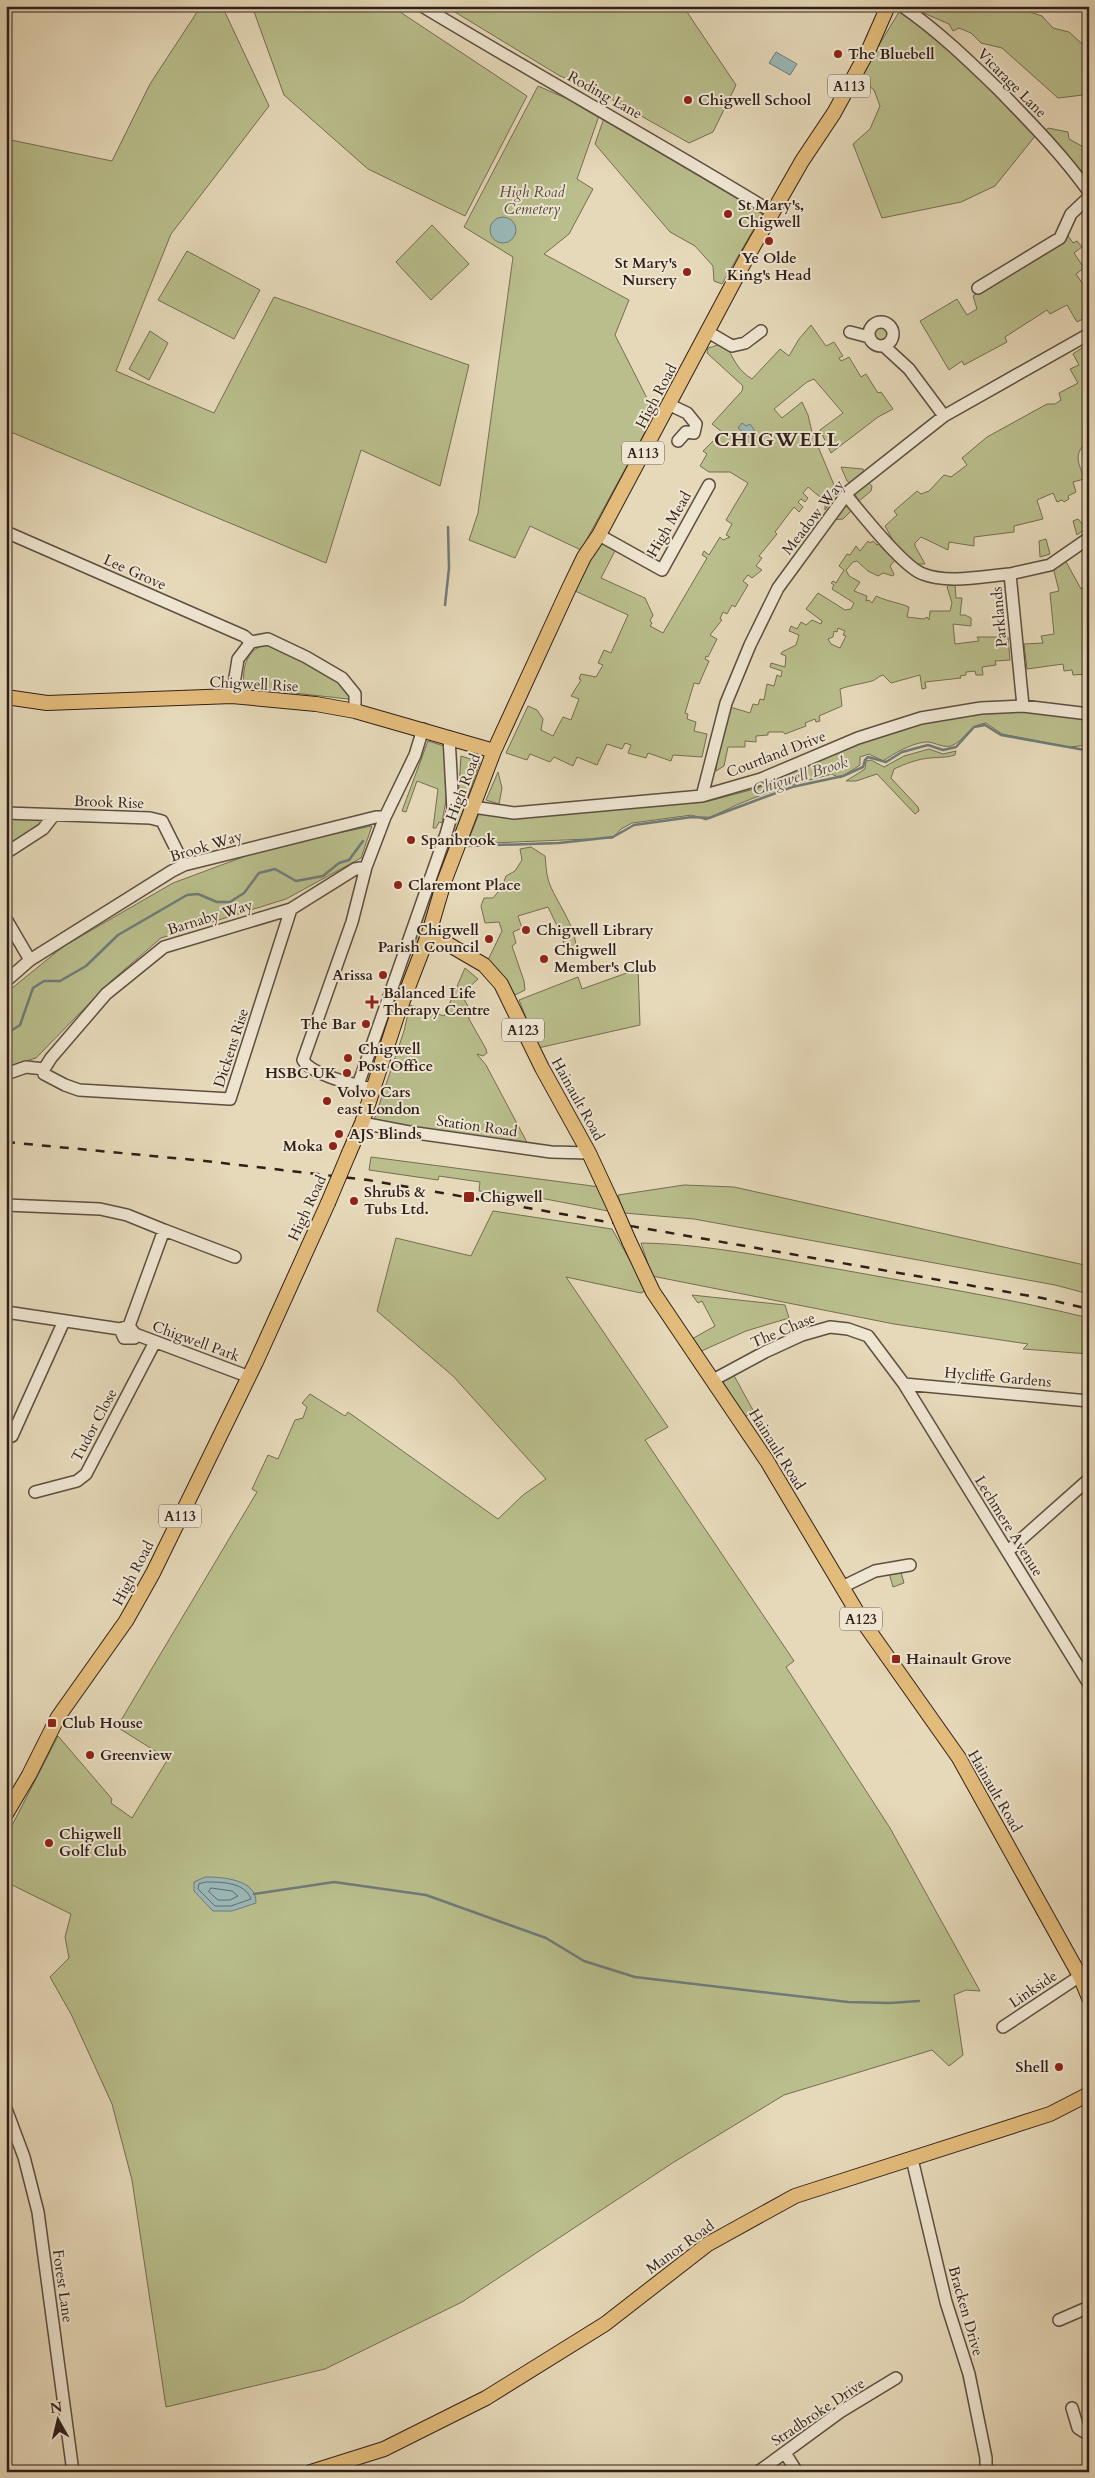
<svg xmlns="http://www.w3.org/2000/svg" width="1095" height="2478" font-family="Cardo,serif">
	<rect width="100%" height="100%" fill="#e6d9b9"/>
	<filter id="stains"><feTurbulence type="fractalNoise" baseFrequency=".004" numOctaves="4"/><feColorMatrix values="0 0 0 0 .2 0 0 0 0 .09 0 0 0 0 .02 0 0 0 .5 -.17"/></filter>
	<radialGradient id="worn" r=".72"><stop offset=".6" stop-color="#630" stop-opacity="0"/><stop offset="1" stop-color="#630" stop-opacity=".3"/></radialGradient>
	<path fill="#b9be8c" stroke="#746e52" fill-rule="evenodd" d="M201,6h21l47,100 -98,128 -55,137 98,42 60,-116 195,68 -29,121 -79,-36 -35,113 -320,-133v-291l106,22 38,-77z
		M252,6h139l136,90 -62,120 -97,-47 -84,-74z
		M445,6h238l53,79 -23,47 -24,11 -92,-52 -37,-15z
		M902,6h123l4,3 -2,2 15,5 11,12 16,4 20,18v48l-6,-3 -25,3 -56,-50 -21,-5 -10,-10 -12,-5 -6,3 -4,-7 -30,-13 -3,5z
		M899,12l43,28 94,95 -41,51 -34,16 -79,16 -29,-74 17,-15 10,-23 -6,-16 -15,-12z
		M538,86l62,27 -23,66 16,10 -24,45 -25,20 85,46 -14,35 40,79 -74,136 -51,-24 -15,32 -46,-18 9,-27 35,-256 -49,-30z
		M605,115l158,98 -41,71 -8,-3 -1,-15 -18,-20 -25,-14 -75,-88z
		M1048,128l20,4 1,7 20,11v35l-15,-23 -29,-30z
		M432,225l37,39 -38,36 -35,-38z
		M1066,233l7,10 4,-2 5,6 -8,6 10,15 -8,6 9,13 4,-2v13l-2,2 2,16 -12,6 -10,-17 -17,9 -3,-4 -42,27 2,5 -43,23 -2,-4 -13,9 -29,-49 37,-22 10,16 10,-6 -4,-13 89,-53z
		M187,251l73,39 -26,49 -76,-39z
		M811,325l15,21 8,-4 9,14 -4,2 2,3 8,-4 12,20 5,-3 12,19 3,-1 12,17 -15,8 -47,36 -11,-23 23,-17 -29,-34 -7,3 -33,27 8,9 20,-16 6,13 4,17 25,60 -12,18v-9l-17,-14 -5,6 5,5 -3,4 -4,-3 -3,3 5,5 -4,5 -5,-5 -19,25 2,2 -18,22 3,2 -6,8 6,4 -10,8 -4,-3 -5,6 5,4 -13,22 -3,-2 -5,9 -4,-2 -3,7 2,1 -12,15 7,4 -9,18 -2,-1 -1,3 4,2 -10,23 -5,-1 -9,30 3,1 -1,5 9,3 -2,9 13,3 -5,23 -29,-2 -2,6 -23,-8 -2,5 -18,-5 3,-8 -6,-2 -3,6 -15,-5 -10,21 -20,-8 -4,9 -19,-9 -4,5 -20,-8 -3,6 -21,-7 22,-47 9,4 6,9 -2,11 12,6 10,-19 8,3 8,-21 -8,-3 10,-16 -2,-1 2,-5 15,3 7,-12 -5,-2 6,-13 7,3 17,-38 -53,-24 26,-55 17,9 -17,33 44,20 8,17 -3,6 2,2 -2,3 13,7 44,-75 -5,-3 2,-4 5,4 11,-18 3,3 7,-3 -4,-2 6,-11 -6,-4 22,-37 -18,-11h-21l-9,-6 7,-12 -4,-3 19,-19 -10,-8 30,-33 1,-5 -36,-33 1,-5c9,-2 10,-6 18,2l2,-1c7,13 11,22 24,30l28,-30 9,7 10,-17z
		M873 334a8 8 0 1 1 16 0a8 8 0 1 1-16 0Z
		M150,331l18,12 -19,37 -20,-11z
		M1089,343v116l-6,-1v-12c-10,11 -2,21 1,33l-11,3 3,10 -8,4 1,3 -5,3 -2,-2 -5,2 -4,-9 -16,7 6,19 -29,7v6l-40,5v9l-25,-4 -1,8 -27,-13 -6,6v3l10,18h-11l-19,-20 -10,-18 12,-11 -3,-4 23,-20 4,3 8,-3 15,-16 7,2 16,-12 -5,-7 25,-21 60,-33h8l6,-4 -2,-7 19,-10 -8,-14 9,-4 -6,-11z
		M841,467l22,2 1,2 -14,12 -3,-2z
		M866,480l6,6 -1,5 -12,10 -6,-10z
		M845,505l7,5 -9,9 -11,1z
		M1078,519l8,9 -9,7 -4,-14z
		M1046,539l4,15 -10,3 -1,-16z
		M868,541l2,2 3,-2 4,4 2,-2 17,16 -6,7 4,8 -1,2 -10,-3 -5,3 -10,-5 -11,-10 -4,1 -7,8 3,6 11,6 -6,9 13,5 -1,5 3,-1 3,3 4,-7c13,6 21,6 33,11l-2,10 17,2 3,-2 2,3 1,-9h20l2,-8 -5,-16 2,-2h6l1,13h6l-2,17h5l6,3v8l-18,-2 2,20 24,-3 -2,-4h31l2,23 -15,1 1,4 -14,2 1,8h-7l-1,-4 -9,1v3l-6,1 1,2 -36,4 1,6 -4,1 -2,-14 -29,8 -8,-8c-5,1 -7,5 -11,6 -11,3 -21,4 -32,8l2,17 -23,10 1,5 -4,1 -1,-3 -10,4 1,3 -21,8 -2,-2h-15v3l-12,1v6l-11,-1v6h-17l-4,19 -8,5 1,-12 13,-52 20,6 3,-9 5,1 2,-6 4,1 3,-16 7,2 3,-11 4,2 1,-6 -12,-4 1,-4 14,4 1,-11 -5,-2 1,-2 14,-7 3,-10 -10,-4 2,-5 6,3 4,-7 5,3 6,-5 9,4 1,-3 -16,-12 12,-16 27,17 6,-1 3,-6 -22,-14 2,-4 -3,-2 2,-2 3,2 8,-13 -5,-4 8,-12 3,1 6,-9 4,5zM838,628l7,3 -2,4 3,1 -6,12 -9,-4 -3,-5 5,-2 1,-6 3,1z
		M1065,560l16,29 8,-5v69l-3,2 1,3 -4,2 6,11v12l-2,-9 -14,1 -1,-5 -8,1 -1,-7 -36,5 -3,-25 19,-1 -2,-7 13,-2 -4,-41 9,-2 -6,-24z
		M268,644c29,12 62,24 82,49l-2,6 -100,-11 -4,-4c-2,-19 4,-36 24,-40z
		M1028,711l61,7v27l-20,2 -67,-13 -16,-11c-19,3 -17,12 -31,21 -10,7 -20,-3 -30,-2 -15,2 -30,11 -42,19l-14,-7 -9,3v8l-20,13 -8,-4c-44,11 -86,24 -126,46l-14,-5 -60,8 -11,6 -8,9 -146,6 13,-33 25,7 204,-17 49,-13 85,-41 79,-24 59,-11z
		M428,741l16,5 2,4v50l-4,23 -3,-1 -3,6h-3l5,-39 -21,-8 -11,31 -4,-1z
		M929,749l14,5 13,-3 -1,4c-9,3 -17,2 -25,3 -13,1 -25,6 -36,11l-3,9 27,29 1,4 -4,3 -38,-40 -21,7h-10l19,-12 1,-8 5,-1 13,7 20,-11z
		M461,756l19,6 -64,184 -3,1 44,-128z
		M498,772l4,16 -3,16 -13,-4z
		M6,814l36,5 -1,8 -35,21z
		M372,826l-11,32 -75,41 -125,39 -51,44 -74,76 -30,9v-74l58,-47 109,-63 97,-36z
		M531,847l14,9c1,7 1,16 3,23 6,22 35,54 26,77l-7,-2 -6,-20 -13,-27 -30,9 4,12 -9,4 3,11 -4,3 12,35 1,9 -10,5 -19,-27 -8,-8 14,-29 -3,-9 -14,1 -4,-17 3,-8h9l9,-11 4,-11 9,-5 7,-11 -2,-11z
		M465,968l13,11 -14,13 1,9 4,7v11l17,30 1,4 -4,3 -6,-2 9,11 44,83 -158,-22 32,-95 6,-26 34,11z
		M638,969l2,56 -102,23 -19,-48 59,-23 4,12z
		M371,1157l229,30 8,24 -73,-14 -56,-6 1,-9 -41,-6 -1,4 -69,-10z
		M684,1185l50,2 355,79v28l-34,-9 -361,-66 -70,-6 -6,-18z
		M493,1211l119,18 35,61 -6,3 -75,-16 102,150 -23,13 149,221 -8,6 104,161 90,163 -14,-1 -12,5 9,60 -14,11 -17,-16 -148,45 -110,67 -212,140 -137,67 -159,38 -34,-227 -20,-76 -41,-90 -21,-37 19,-19 -4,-21 6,-23 -65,-32v-45l52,-101 54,63 -1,4 21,15 36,-59 -51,-32 140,-235 -5,-3 16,-34 10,4 17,-39 8,-2 4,-11 -5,-4 8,-9 35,22 3,-4 150,107 25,-24 23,-16 -93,-103 -76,-65 19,-73 75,18z
		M641,1243c68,1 136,16 202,27 82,15 165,28 246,48v36l-66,-5 5,-5 -134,-20 -242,-48z
		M692,1295l93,10 4,13 -43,13 -49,22 -7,-13 25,-14 -13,-25 -4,2z
		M732,1372l22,40 -11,6 -25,-38z
		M901,1572l3,11 -11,4 -4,-14z"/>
	<path fill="#99b8b8" stroke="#6f7b78" d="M776,52l21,12 -7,11 -21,-12z
		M490 230a13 13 0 1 1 26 0a13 13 0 1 1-26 0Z
		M742,423l4,3 4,-2 5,7 -5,6 -12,-9z
		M205,1877c17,0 52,2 51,26l-24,8h-19l-19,-20v-9z"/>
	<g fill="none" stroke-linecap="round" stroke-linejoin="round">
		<path stroke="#646c68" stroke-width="1" d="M206,1882c15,0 39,0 45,17l-20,7h-16l-17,-17 1,-5z
			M211,1888l21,3 6,5 -8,4h-12l-9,-8z"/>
		<path stroke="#6f7b78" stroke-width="2.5" d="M445,605l4,-37 -1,-41
			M467,846l92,-3 54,-6 21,-12 58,-8 17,1 83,-31 51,-11 20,-9 2,-7 3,-3 18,5 16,-10 26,-7 15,5 13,-3 18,-20 11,-2 16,10 84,15 4,6
			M6,1034l14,-9 13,-37 11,-7h16l26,-15 32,-31 69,-40 11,-1 19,8h13l14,-9 15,-20 16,-4 21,12 27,-5 16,-13 10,-3 14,-19
			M254,1894l80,-12 92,13 120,43 38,23 51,16 213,25 42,1 29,-2"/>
		<defs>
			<path id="minor" d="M422,6c116,70 235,136 350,206
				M902,6c36,25 65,53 96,83 32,33 64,65 91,103
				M978,288l82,-50 11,-24 18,-17
				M869 334a12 12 0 1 1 24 0a12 12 0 1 1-24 0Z
				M708,332l24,14 13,-3 16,-12
				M850,332l19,5
				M884,346l25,23 35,47
				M670,405l17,8 9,11 -2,9 -8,-1 -8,9
				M846,495c15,18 57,72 77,79 25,10 61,2 87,0l13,132
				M6,532l238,104 7,6
				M599,535l63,35 47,-85
				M1010,574l40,-9 39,-27
				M232,696l6,-37 13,-17 17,-3 38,18 36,21 13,16v17
				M702,796l24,-93 24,-58 28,-57 71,-97 95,-75 145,-82
				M473,807l41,6 188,-17 59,-17 97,-41 63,-20 60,-10 42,-2 66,8
				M6,813l144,5 12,3 22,44
				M6,853l37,-24 11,-14
				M291,909l-127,38 -58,47 -55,64 -7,11v5l21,11 14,5 151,9 61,-190 64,-40 11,-2
				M6,919l24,41
				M6,981l24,-21 142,-89 12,-6 192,-48h9
				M6,1074l20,-7 18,2
				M358,1085l88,-251 7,-24 -4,-73
				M373,1089c-17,-4 -62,-14 -70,-29l49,-138 14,-55 19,-50 30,-62 8,-26
				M362,1123l47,9 142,20 38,1
				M6,1205l94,4 27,6 37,15 -35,96
				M164,1230l71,27
				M6,1312l114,17
				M135,1334l-1,4h-10l-4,-9 9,-3 6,8 112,42
				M713,1380l52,-28 37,-17 28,-8 18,2 20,7 36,48 185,300
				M904,1384l185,17
				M6,1437l6,-1 52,-115
				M35,1492l42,-11 9,-7 69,-132
				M1008,1551l81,-72
				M842,1587l33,-16 35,-6
				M1003,2027l77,-51
				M6,2109l18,48 14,55 35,260
				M912,2159l34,143 23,72 17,84v14
				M1059,2320l30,-13
				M1072,2408l6,20 6,4 5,-1
				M785,2453l12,19
				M758,2472l82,-60 56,-34"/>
			<path id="major" d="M6,697l41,6 185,-7 84,8 39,7 139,40
				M429,933l55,32 17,19 41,84 47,85 26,56
				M349,1153l13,-30 35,-107 32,-83 15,-51 50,-131 75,-163 15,-31 15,-22 147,-276 56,-98 32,-48 35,-64 19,-43
				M629,1241l24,51 114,169 96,161 96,136 121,218 9,22
				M6,1814l23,-39 29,-58 68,-96 27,-48 103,-211 72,-159
				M311,2472l73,-23 102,-51 119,-74 103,-80 87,-48 255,-82 39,-20"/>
		</defs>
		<use href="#minor" stroke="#5e4e41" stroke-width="14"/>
		<use href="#major" stroke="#301f19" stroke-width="16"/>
		<use href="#minor" stroke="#efe6d2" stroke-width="11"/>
		<use href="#major" stroke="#e3bc7c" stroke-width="14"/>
		<path stroke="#301f19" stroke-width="2.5" stroke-dasharray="9 9" stroke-linecap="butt" d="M6,1142l199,19 163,19 674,118 47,11"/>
		<defs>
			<path id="major-bridge" d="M328,1203l21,-50
				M615,1209l14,32"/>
		</defs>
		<use href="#major-bridge" stroke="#301f19" stroke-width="16" stroke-linecap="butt"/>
		<use href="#major-bridge" stroke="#e3bc7c" stroke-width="14"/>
	</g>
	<g fill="#8f2418" stroke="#efe6d2" stroke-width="2">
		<circle cx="838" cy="54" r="5"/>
		<circle cx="688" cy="100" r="5"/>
		<circle cx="728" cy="214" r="5"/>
		<circle cx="769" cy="241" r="5"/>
		<circle cx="687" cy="272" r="5"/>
		<circle cx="411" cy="840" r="5"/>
		<circle cx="398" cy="885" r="5"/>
		<circle cx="526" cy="930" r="5"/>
		<circle cx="489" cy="939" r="5"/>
		<circle cx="544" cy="959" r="5"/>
		<circle cx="383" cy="975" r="5"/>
		<path d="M369.5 994.5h5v5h5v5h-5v5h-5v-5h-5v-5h5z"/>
		<circle cx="366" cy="1024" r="5"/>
		<circle cx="348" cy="1058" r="5"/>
		<circle cx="347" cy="1073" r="5"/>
		<circle cx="327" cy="1101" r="5"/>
		<circle cx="339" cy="1134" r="5"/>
		<circle cx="333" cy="1146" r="5"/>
		<rect x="463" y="1191" width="12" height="12" rx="2.5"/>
		<circle cx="354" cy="1201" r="5"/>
		<rect x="891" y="1654" width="10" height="10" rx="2.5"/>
		<rect x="47" y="1718" width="10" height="10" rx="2.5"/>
		<circle cx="90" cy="1755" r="5"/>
		<circle cx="49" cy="1843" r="5"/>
		<circle cx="1059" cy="2067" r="5"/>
	</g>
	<g text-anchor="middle" stroke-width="4" stroke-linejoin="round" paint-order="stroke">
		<g fill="#efe6d2" stroke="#695b50" stroke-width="1">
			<rect x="828" y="74.5" width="42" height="23" rx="4"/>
			<rect x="622" y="441.5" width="42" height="23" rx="4"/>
			<rect x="502" y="1018.5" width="42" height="23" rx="4"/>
			<rect x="159" y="1504.5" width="42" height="23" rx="4"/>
			<rect x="840" y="1607.5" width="42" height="23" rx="4"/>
		</g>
		<g font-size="14" font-weight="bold" fill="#301f19">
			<text x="849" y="91">A113</text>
			<text x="643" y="458">A113</text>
			<text x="523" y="1035">A123</text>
			<text x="180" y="1521">A113</text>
			<text x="861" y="1624">A123</text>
		</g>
		<g font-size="15" font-weight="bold" fill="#301f19" stroke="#efe6d2" text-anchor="start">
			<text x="848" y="59">The Bluebell</text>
			<text x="698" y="105">Chigwell School</text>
			<text x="738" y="210">St Mary's,<tspan x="738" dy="17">Chigwell</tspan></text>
			<text x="769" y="263" text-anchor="middle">Ye Olde<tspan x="769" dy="17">King's Head</tspan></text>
			<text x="677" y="268" text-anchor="end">St Mary's<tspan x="677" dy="17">Nursery</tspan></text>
			<text x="421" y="845">Spanbrook</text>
			<text x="408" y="890">Claremont Place</text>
			<text x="479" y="935" text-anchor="end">Chigwell<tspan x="479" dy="17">Parish Council</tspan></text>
			<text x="536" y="935">Chigwell Library</text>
			<text x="554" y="955">Chigwell<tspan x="554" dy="17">Member's Club</tspan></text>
			<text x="373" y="980" text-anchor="end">Arissa</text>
			<text x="383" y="998">Balanced Life<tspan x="383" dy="17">Therapy Centre</tspan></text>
			<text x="356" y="1029" text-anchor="end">The Bar</text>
			<text x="358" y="1054">Chigwell<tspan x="358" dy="17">Post Office</tspan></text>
			<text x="337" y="1078" text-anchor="end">HSBC UK</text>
			<text x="337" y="1097">Volvo Cars<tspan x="337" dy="17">east London</tspan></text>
			<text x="349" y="1139">AJS Blinds</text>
			<text x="323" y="1151" text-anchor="end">Moka</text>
			<text x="364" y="1197">Shrubs &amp;<tspan x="364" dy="17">Tubs Ltd.</tspan></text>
			<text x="480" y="1202">Chigwell</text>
			<text x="906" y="1664">Hainault Grove</text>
			<text x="62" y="1728">Club House</text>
			<text x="100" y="1760">Greenview</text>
			<text x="59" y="1839">Chigwell<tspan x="59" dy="17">Golf Club</tspan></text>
			<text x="1049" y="2072" text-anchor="end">Shell</text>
		</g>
		<g font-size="15" fill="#301f19" stroke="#efe6d2">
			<text transform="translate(1012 83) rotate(45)" y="5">Vicarage Lane</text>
			<text transform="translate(605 95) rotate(29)" y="5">Roding Lane</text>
			<text transform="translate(656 396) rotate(-62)" y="5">High Road</text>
			<text transform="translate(813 517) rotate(-52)" y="5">Meadow Way</text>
			<text transform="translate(669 524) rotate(-60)" y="5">High Mead</text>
			<text transform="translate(135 572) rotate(24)" y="5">Lee Grove</text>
			<text transform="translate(999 617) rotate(-95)" y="5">Parklands</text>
			<text transform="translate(254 684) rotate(3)" y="5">Chigwell Rise</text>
			<text transform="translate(776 754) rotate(-21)" y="5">Courtland Drive</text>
			<text transform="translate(463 787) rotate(-69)" y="5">High Road</text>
			<text transform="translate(109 802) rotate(2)" y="5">Brook Rise</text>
			<text transform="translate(206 846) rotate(-17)" y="5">Brook Way</text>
			<text transform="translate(210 917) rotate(-17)" y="5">Barnaby Way</text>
			<text transform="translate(231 1048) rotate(-72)" y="5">Dickens Rise</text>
			<text transform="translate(578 1099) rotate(61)" y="5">Hainault Road</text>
			<text transform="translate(477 1126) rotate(8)" y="5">Station Road</text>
			<text transform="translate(307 1208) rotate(-65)" y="5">High Road</text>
			<text transform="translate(783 1330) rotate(-23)" y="5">The Chase</text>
			<text transform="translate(196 1341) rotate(20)" y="5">Chigwell Park</text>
			<text transform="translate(998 1377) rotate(5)" y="5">Hycliffe Gardens</text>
			<text transform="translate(94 1425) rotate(-62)" y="5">Tudor Close</text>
			<text transform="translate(777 1449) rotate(58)" y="5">Hainault Road</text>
			<text transform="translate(1009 1526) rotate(58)" y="5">Lechmere Avenue</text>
			<text transform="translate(133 1573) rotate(-62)" y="5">High Road</text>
			<text transform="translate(995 1791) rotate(60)" y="5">Hainault Road</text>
			<text transform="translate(1033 1989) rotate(-34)" y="5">Linkside</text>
			<text transform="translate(680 2247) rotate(-36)" y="5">Manor Road</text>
			<text transform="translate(63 2286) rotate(82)" y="5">Forest Lane</text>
			<text transform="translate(966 2311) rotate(74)" y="5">Bracken Drive</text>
			<text transform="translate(818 2412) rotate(-34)" y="5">Stradbroke Drive</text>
		</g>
		<g font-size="15" font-style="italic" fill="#524736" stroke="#efe6d2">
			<text x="532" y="197">High Road<tspan x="532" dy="17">Cemetery</tspan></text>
		</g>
		<g font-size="16" font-style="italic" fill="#504d49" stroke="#efe6d2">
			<text transform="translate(800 775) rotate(-17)" y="6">Chigwell Brook</text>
		</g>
		<g font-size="20" font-weight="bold" letter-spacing="1" fill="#301f19" stroke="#efe6d2">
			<text x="777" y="446">CHIGWELL</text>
		</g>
	</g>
	<rect width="1095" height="2478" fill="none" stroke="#e6d9b9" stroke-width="25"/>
	<rect x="8" y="8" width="1080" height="2463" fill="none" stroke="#301f19" stroke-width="2.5"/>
	<rect x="12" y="12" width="1070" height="2453" fill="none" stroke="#301f19"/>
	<g transform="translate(58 2420) rotate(352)" stroke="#efe6d2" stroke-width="4" paint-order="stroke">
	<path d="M0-4L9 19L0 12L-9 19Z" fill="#301f19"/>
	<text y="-8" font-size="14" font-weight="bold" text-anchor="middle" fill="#301f19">N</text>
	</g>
	<rect width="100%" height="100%" filter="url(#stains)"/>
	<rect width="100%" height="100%" fill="url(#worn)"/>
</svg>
